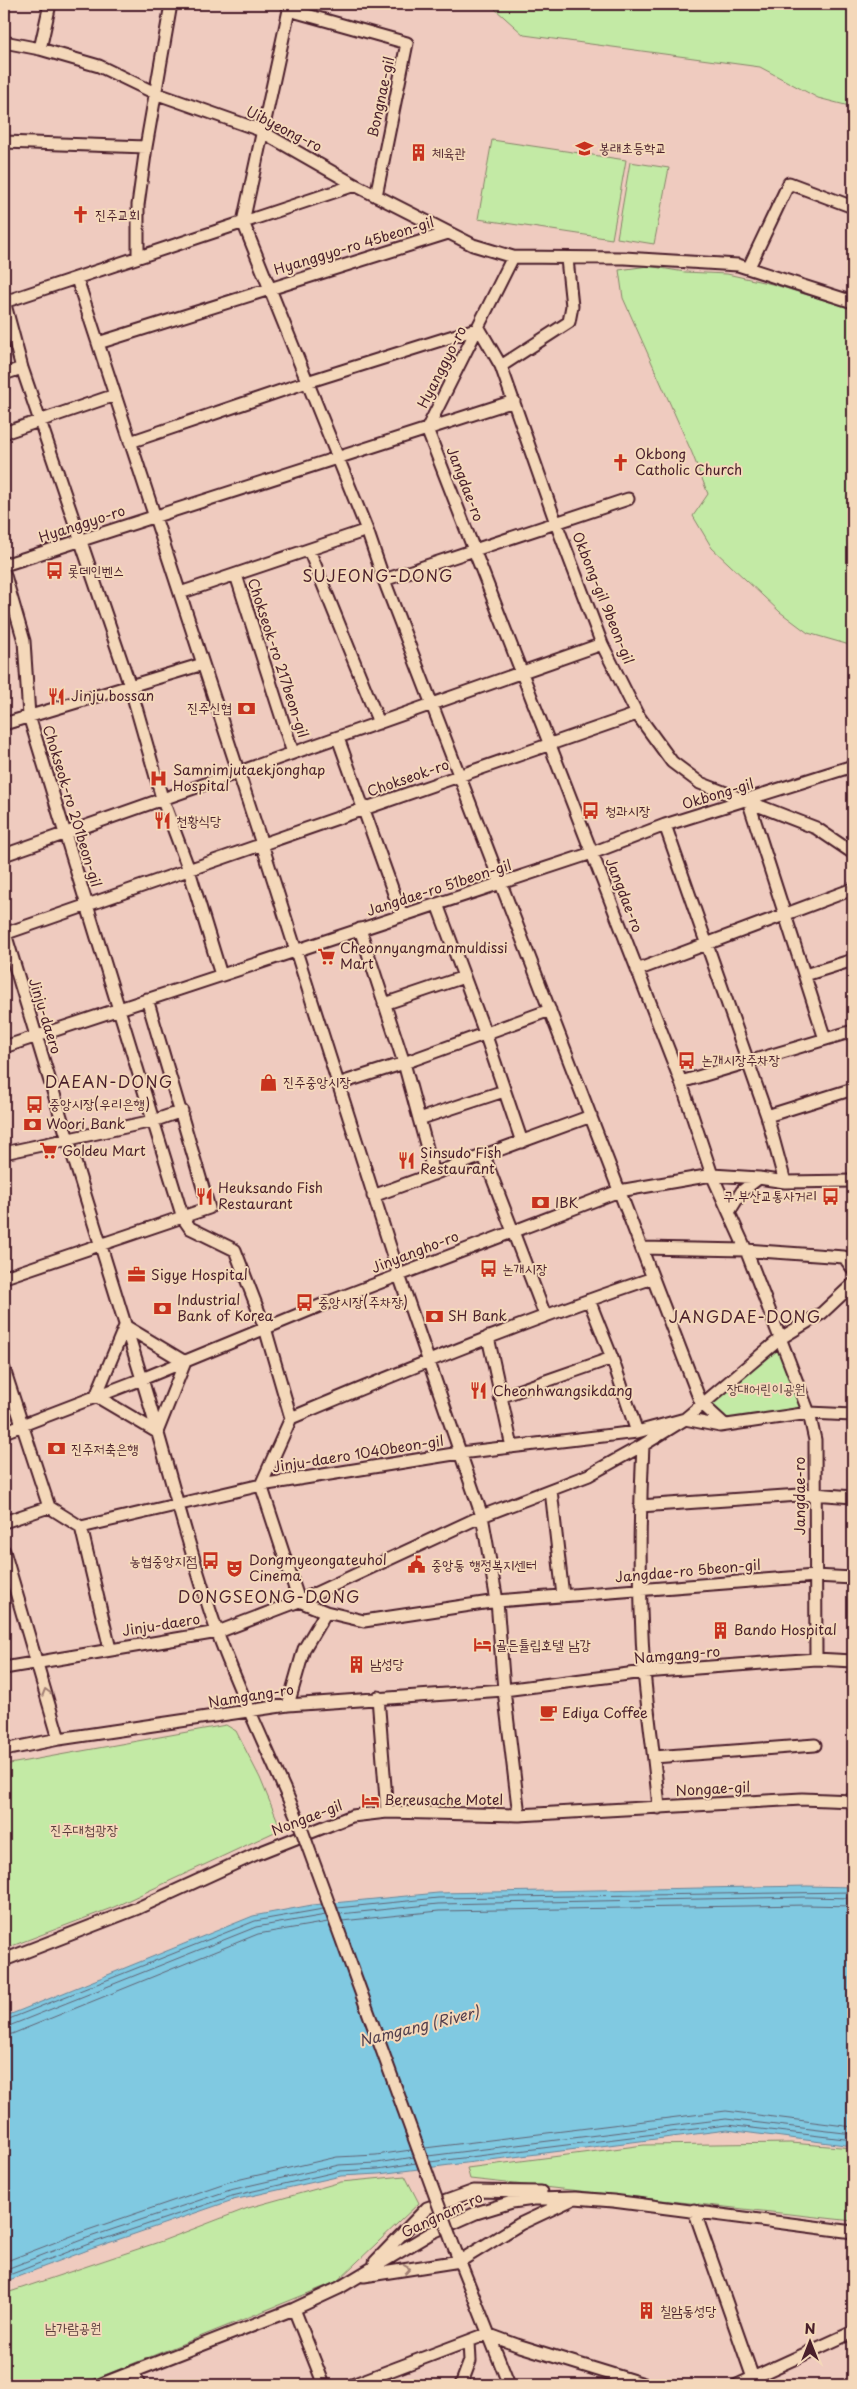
<svg xmlns="http://www.w3.org/2000/svg" width="857" height="2389" font-family="'Playpen Sans','Poor Story',sans-serif">
	<rect width="100%" height="100%" fill="#efcbbf"/>
	<filter id="ink" filterUnits="userSpaceOnUse"><feTurbulence type="fractalNoise" baseFrequency=".02" numOctaves="2"/><feDisplacementMap in="SourceGraphic" scale="10" xChannelSelector="R" yChannelSelector="G"/><feConvolveMatrix kernelMatrix="1 2 1 2 8 2 1 2 1" color-interpolation-filters="sRGB"/></filter>
	<g filter="url(#ink)">
		<path fill="#c3eaa5" stroke="#868468" d="M495,4h358v103l-35,-9 -58,-31 -236,-32 -29,-26z
			M492,140l134,20 -14,79 -134,-20z
			M630,162l39,6 -15,76 -37,-6z
			M648,266l37,6 42,2 45,10 81,25v337l-45,-13 -28,-21 -68,-64 -19,-32 15,-22 -16,-41 -69,-155 -4,-28z
			M781,1338l28,75 -84,12 -24,-22z
			M226,1725l10,6 24,47 21,51 -167,78 -110,42v-184z
			M790,2143l63,5v73l-383,-42 -3,-11 177,-23z
			M405,2176l14,27 -83,79 -256,103h-76v-91l158,-53 86,-33 93,-26z"/>
		<path fill="#80c9e1" stroke="#6a8598" d="M807,1886l46,1v259l-126,-16 -348,44 -38,2 -108,24 -145,50 -84,32v-265l249,-101 59,-11 126,-12z"/>
		<g fill="none" stroke-linecap="round" stroke-linejoin="round">
			<path stroke="#606374" stroke-width="1" d="M337,1908l101,-10 415,-6
				M340,1914l98,-10 369,-7 46,1
				M342,1921l97,-10 368,-6 46,1
				M4,2021l251,-100 68,-12
				M4,2028l252,-101 70,-12
				M4,2035l8,-1 246,-100 70,-12
				M425,2148l301,-37 127,16
				M428,2156l298,-37 127,15
				M430,2162l297,-37 126,15
				M4,2262l78,-30 146,-50 109,-25 39,-2 35,-5
				M4,2270l80,-31 146,-49 109,-25 38,-2 37,-6
				M4,2277l82,-32 146,-49 108,-25 38,-2 38,-6"/>
			<defs>
				<path id="minor" d="M289,10l118,33 -31,153
					M4,42l36,7 59,17 56,27 102,36 98,56 118,60 40,12
					M40,49l10,-45
					M4,142l142,5
					M243,222l124,308 17,50 317,823 24,22
					M243,222l46,-212 -2,-6
					M138,257v-52l8,-58 25,-143
					M749,267l40,-84 64,24
					M77,279l185,565 137,431 83,241 15,85 7,89 15,125
					M4,301l18,67 108,318 32,112 27,72 32,105
					M4,302l351,-117
					M98,343l350,-110
					M501,366l68,-44 3,-16 -5,-47
					M4,374l18,-6
					M427,429l254,653 31,93 34,75 63,163 6,27 1,219
					M427,429l86,-172 111,1 114,7 115,37
					M4,433l111,-38
					M130,442l177,-60 172,-54 22,38 55,157 46,121 35,70 35,48 28,21 116,45 37,25
					M309,550l70,173
					M4,565l510,-164
					M4,572l20,69 5,75 154,502 7,10 45,22 30,78 26,90
					M236,575l57,178
					M384,580l244,-81
					M180,593l187,-63
					M4,724l199,-60
					M338,738l64,178
					M748,800l77,239
					M665,825l102,291 18,66
					M4,855l598,-211
					M437,904l48,129 37,109
					M360,929l44,134 30,111
					M4,930c45,150 92,300 138,449 26,85 46,171 76,255 24,65 55,127 82,191
					M4,934l633,-220
					M637,970l216,-81
					M805,975l48,-15
					M384,1004l80,-27
					M4,1047l588,-194 73,-28 188,-59
					M681,1082l172,-51
					M338,1084l66,-21 146,-53
					M767,1116l86,-27
					M419,1119l85,-28
					M4,1153l149,-32 29,-10
					M484,1156l61,159
					M373,1196l218,-80
					M729,1212l13,-21 17,-13
					M642,1248l104,2 98,7 9,12
					M5,1277l204,-69 -62,-209
					M589,1300l23,58 25,74
					M125,1326l60,36 -28,70 -61,-36z
					M488,1337l24,110
					M4,1369l45,138 32,20 29,122
					M500,1397l112,-39
					M291,1418c120,-51 239,-99 362,-140
					M4,1432l138,-53 187,-77 290,-111 93,-16 47,3 26,4 68,-1
					M643,1445c-4,76 -4,151 1,226 4,45 11,91 15,137
					M261,1485l38,116
					M261,1485l30,-67
					M551,1490l12,106
					M640,1506l174,-12 39,3
					M4,1522l45,-15
					M81,1527l180,-42 199,-32 177,-21 48,-13 35,7 89,-13 44,2
					M4,1551l55,188
					M299,1601l27,11 38,9 133,-20 318,-25 38,2
					M4,1668l214,-36 81,-31 183,-85 107,-41 54,-30 42,-26 96,-81 41,-25 31,-29
					M378,1697l9,115
					M288,1705l16,-56 22,-37
					M4,1750l55,-11 229,-34 216,-15 140,-18 172,-13 37,2
					M654,1757l161,-12
					M4,1960l134,-52 118,-54 96,-38 35,-4 132,3 283,-16 51,2
					M694,2210l59,168
					M452,2242l57,143
					M375,2262l52,-54 47,-17 67,1
					M364,2276l96,-15 60,-37 51,-24
					M294,2309l30,76
					M133,2372l6,13
					M99,2385l195,-76 45,-21 92,-55 45,-20 36,-11 22,-3 41,-1 38,3 240,31
					M352,2385l135,-51 30,11 130,40
					M461,2385l9,-24 -1,-19
					M737,2385l116,-53"/>
			</defs>
			<use href="#minor" stroke="#4a1f2b" stroke-width="15"/>
			<use href="#minor" stroke="#f4d8ba" stroke-width="11"/>
			<defs>
				<path id="minor-bridge" d="M300,1825l152,417"/>
			</defs>
			<use href="#minor-bridge" stroke="#4a1f2b" stroke-width="15" stroke-linecap="butt"/>
			<use href="#minor-bridge" stroke="#f4d8ba" stroke-width="11"/>
		</g>
		<defs><path id="oneway-chevron" d="M-2-3.5L2.5 0L-2 3.5" fill="none" stroke-width="1.6" stroke-linecap="round" stroke-linejoin="round" transform="scale(1.25)"/></defs>
		<g stroke="#9f7c72">
			<use href="#oneway-chevron" transform="translate(46 1692) rotate(-106)"/>
			<use href="#oneway-chevron" transform="translate(407 2269) rotate(-9)"/>
		</g>
	</g>
	<defs>
		<symbol id="school-bare" viewBox="-9 -9 18 18"><path d="M0-5L7-2L0 1L-7-2ZM-4 1L0 2.5L4 1V4Q0 6-4 4Z" fill="#c8321e" stroke="#f4d8ba" stroke-width="2.5" paint-order="stroke"/></symbol>
		<symbol id="building-bare" viewBox="-9 -9 18 18"><path d="M-4-6H4V6H1V3H-1V6H-4ZM-2.5-4.3h1.7v1.8h-1.7ZM.8-4.3h1.7v1.8H.8ZM-2.5-1h1.7V.8h-1.7ZM.8-1h1.7V.8H.8Z" fill="#c8321e" stroke="#f4d8ba" stroke-width="2.5" paint-order="stroke"/></symbol>
		<symbol id="church-bare" viewBox="-9 -9 18 18"><path d="M-1.2-6h2.4v3.5h3.3v2.4h-3.3V6h-2.4V-.1h-3.3v-2.4h3.3Z" fill="#c8321e" stroke="#f4d8ba" stroke-width="2.5" paint-order="stroke"/></symbol>
		<symbol id="bus-bare" viewBox="-9 -9 18 18"><path d="M-5-6H5V4H4V6H2V4H-2V6H-4V4H-5ZM-3.5-4V0h7V-4ZM-3.5 1.2v1.5H-2V1.2ZM2 1.2v1.5H3.5V1.2Z" fill="#c8321e" stroke="#f4d8ba" stroke-width="2.5" paint-order="stroke"/></symbol>
		<symbol id="restaurant-bare" viewBox="-9 -9 18 18"><path d="M-5-6h1v4h1v-4h1v4h1v-4h1v5L-1.5 .5V6h-2V.5L-5-1ZM5-6V6H3V1.5H1.5Q1.5-4 5-6Z" fill="#c8321e" stroke="#f4d8ba" stroke-width="2.5" paint-order="stroke"/></symbol>
		<symbol id="bank-bare" viewBox="-9 -9 18 18"><path d="M-6-4H6V4H-6ZM0-2.3a2.3 2.3 0 1 0 0 4.6a2.3 2.3 0 1 0 0-4.6Z" fill="#c8321e" stroke="#f4d8ba" stroke-width="2.5" paint-order="stroke"/></symbol>
		<symbol id="hospital-bare" viewBox="-9 -9 18 18"><path d="M-5-5h3v3.5h4V-5h3V5h-3V1.5h-4V5h-3Z" fill="#c8321e" stroke="#f4d8ba" stroke-width="2.5" paint-order="stroke"/></symbol>
		<symbol id="supermarket-bare" viewBox="-9 -9 18 18"><path d="M-6-5.5h2.5l.6 2H6L4.5 2H-2.5L-4.4-4H-6ZM-1.5 3.2a1.3 1.3 0 1 0 .1 0ZM3 3.2a1.3 1.3 0 1 0 .1 0Z" fill="#c8321e" stroke="#f4d8ba" stroke-width="2.5" paint-order="stroke"/></symbol>
		<symbol id="shop-bare" viewBox="-9 -9 18 18"><path d="M-5-2.5h2.3a2.7 3.5 0 0 1 5.4 0H5L5.5 6h-11ZM-1.5-2.5h3a1.5 2.3 0 0 0-3 0Z" fill="#c8321e" stroke="#f4d8ba" stroke-width="2.5" paint-order="stroke"/></symbol>
		<symbol id="office-bare" viewBox="-9 -9 18 18"><path d="M-6-3h4V-5.5h4V-3h4V5H-6ZM-1-4.5V-3h2v-1.5ZM-6 0V1H6V0Z" fill="#c8321e" stroke="#f4d8ba" stroke-width="2.5" paint-order="stroke"/></symbol>
		<symbol id="civic-bare" viewBox="-9 -9 18 18"><path d="M-.6-6.5H3V-4.5H.6V-3L4-1V1h2V6H-6V1h2V-1L-.6-3ZM-1.2 2.5V6h2.4V2.5Z" fill="#c8321e" stroke="#f4d8ba" stroke-width="2.5" paint-order="stroke"/></symbol>
		<symbol id="theatre-bare" viewBox="-9 -9 18 18"><path d="M-5-5.5Q0-4 5-5.5V0Q5 5 0 6Q-5 5-5 0ZM-3.3-2.5H-1v1.5H-3.3ZM1-2.5H3.3v1.5H1ZM-2.8 1Q0 5.5 2.8 1Z" fill="#c8321e" stroke="#f4d8ba" stroke-width="2.5" paint-order="stroke"/></symbol>
		<symbol id="hotel-bare" viewBox="-9 -9 18 18"><path d="M-6-4.5h1.5V1H6V5H4.5V3h-9V5H-6ZM-4 0a1.8 1.8 0 1 1 3.6 0ZM.5 0V-2.5h3Q6-2.5 6 0Z" fill="#c8321e" stroke="#f4d8ba" stroke-width="2.5" paint-order="stroke"/></symbol>
		<symbol id="cafe-bare" viewBox="-9 -9 18 18"><path d="M-5.5-4.5H6V0H3Q3 3.5 0 3.5H-2.5Q-5.5 3.5-5.5 0ZM3-3.2v2h1.7v-2ZM-6 4.5H4V6H-6Z" fill="#c8321e" stroke="#f4d8ba" stroke-width="2.5" paint-order="stroke"/></symbol>
	</defs>
	<g fill-rule="evenodd">
		<use href="#school-bare" x="572" y="136" width="25" height="25"/>
		<use href="#building-bare" x="406" y="140" width="25" height="25"/>
		<use href="#church-bare" x="68" y="202" width="25" height="25"/>
		<use href="#church-bare" x="608" y="450" width="25" height="25"/>
		<use href="#bus-bare" x="42" y="558" width="25" height="25"/>
		<use href="#restaurant-bare" x="44" y="684" width="25" height="25"/>
		<use href="#bank-bare" x="234" y="696" width="25" height="25"/>
		<use href="#hospital-bare" x="146" y="766" width="25" height="25"/>
		<use href="#bus-bare" x="578" y="798" width="25" height="25"/>
		<use href="#restaurant-bare" x="150" y="808" width="25" height="25"/>
		<use href="#supermarket-bare" x="314" y="944" width="25" height="25"/>
		<use href="#bus-bare" x="674" y="1048" width="25" height="25"/>
		<use href="#shop-bare" x="256" y="1070" width="25" height="25"/>
		<use href="#bus-bare" x="22" y="1092" width="25" height="25"/>
		<use href="#bank-bare" x="20" y="1112" width="25" height="25"/>
		<use href="#supermarket-bare" x="36" y="1138" width="25" height="25"/>
		<use href="#restaurant-bare" x="394" y="1148" width="25" height="25"/>
		<use href="#restaurant-bare" x="192" y="1184" width="25" height="25"/>
		<use href="#bus-bare" x="818" y="1184" width="25" height="25"/>
		<use href="#bank-bare" x="528" y="1190" width="25" height="25"/>
		<use href="#bus-bare" x="476" y="1256" width="25" height="25"/>
		<use href="#office-bare" x="124" y="1262" width="25" height="25"/>
		<use href="#bus-bare" x="292" y="1290" width="25" height="25"/>
		<use href="#bank-bare" x="150" y="1296" width="25" height="25"/>
		<use href="#bank-bare" x="422" y="1304" width="25" height="25"/>
		<use href="#restaurant-bare" x="466" y="1378" width="25" height="25"/>
		<use href="#bank-bare" x="44" y="1436" width="25" height="25"/>
		<use href="#bus-bare" x="198" y="1548" width="25" height="25"/>
		<use href="#civic-bare" x="404" y="1552" width="25" height="25"/>
		<use href="#theatre-bare" x="222" y="1556" width="25" height="25"/>
		<use href="#building-bare" x="708" y="1618" width="25" height="25"/>
		<use href="#hotel-bare" x="470" y="1632" width="25" height="25"/>
		<use href="#building-bare" x="344" y="1652" width="25" height="25"/>
		<use href="#cafe-bare" x="536" y="1700" width="25" height="25"/>
		<use href="#hotel-bare" x="358" y="1788" width="25" height="25"/>
		<use href="#building-bare" x="634" y="2298" width="25" height="25"/>
	</g>
	<g text-anchor="middle" stroke-width="4" stroke-linejoin="round" paint-order="stroke">
		<g font-size="14" fill="#4a1f2b" stroke="#f4d8ba">
			<text transform="translate(381 97) rotate(-78)" y="5">Bongnae-gil</text>
			<text transform="translate(284 129) rotate(27)" y="5">Uibyeong-ro</text>
			<text transform="translate(354 246) rotate(-17)" y="5">Hyanggyo-ro 45beon-gil</text>
			<text transform="translate(442 367) rotate(-63)" y="5">Hyanggyo-ro</text>
			<text transform="translate(465 484) rotate(69)" y="5">Jangdae-ro</text>
			<text transform="translate(82 524) rotate(-18)" y="5">Hyanggyo-ro</text>
			<text transform="translate(603 598) rotate(68)" y="5">Okbong-gil 9beon-gil</text>
			<text transform="translate(278 658) rotate(72)" y="5">Chokseok-ro 217beon-gil</text>
			<text transform="translate(408 778) rotate(-19)" y="5">Chokseok-ro</text>
			<text transform="translate(718 794) rotate(-17)" y="5">Okbong-gil</text>
			<text transform="translate(72 806) rotate(73)" y="5">Chokseok-ro 201beon-gil</text>
			<text transform="translate(439 888) rotate(-18)" y="5">Jangdae-ro 51beon-gil</text>
			<text transform="translate(624 895) rotate(69)" y="5">Jangdae-ro</text>
			<text transform="translate(45 1016) rotate(73)" y="5">Jinju-daero</text>
			<text transform="translate(415 1252) rotate(-21)" y="5">Jinyangho-ro</text>
			<text transform="translate(358 1454) rotate(-9)" y="5">Jinju-daero 1040beon-gil</text>
			<text transform="translate(800 1496) rotate(-90)" y="5">Jangdae-ro</text>
			<text transform="translate(688 1571) rotate(-5)" y="5">Jangdae-ro 5beon-gil</text>
			<text transform="translate(161 1625) rotate(-9)" y="5">Jinju-daero</text>
			<text transform="translate(677 1655) rotate(-5)" y="5">Namgang-ro</text>
			<text transform="translate(251 1696) rotate(-9)" y="5">Namgang-ro</text>
			<text transform="translate(713 1789) rotate(-3)" y="5">Nongae-gil</text>
			<text transform="translate(307 1818) rotate(-21)" y="5">Nongae-gil</text>
			<text transform="translate(442 2215) rotate(-25)" y="5">Gangnam-ro</text>
		</g>
		<g font-size="14" fill="#4a1f2b" stroke="#f4d8ba" text-anchor="start">
			<text x="599" y="153">봉래초등학교</text>
			<text x="432" y="158">체육관</text>
			<text x="95" y="220">진주교회</text>
			<text x="635" y="459">Okbong<tspan x="635" dy="16">Catholic Church</tspan></text>
			<text x="68" y="576">롯데인벤스</text>
			<text x="71" y="701">Jinju bossan</text>
			<text x="232" y="713" text-anchor="end">진주신협</text>
			<text x="173" y="775">Samnimjutaekjonghap<tspan x="173" dy="16">Hospital</tspan></text>
			<text x="605" y="816">청과시장</text>
			<text x="176" y="826">천황식당</text>
			<text x="340" y="953">Cheonnyangmanmuldissi<tspan x="340" dy="16">Mart</tspan></text>
			<text x="701" y="1065">논개시장주차장</text>
			<text x="283" y="1087">진주중앙시장</text>
			<text x="49" y="1109">중앙시장(우리은행)</text>
			<text x="46" y="1129">Woori Bank</text>
			<text x="62" y="1156">Goldeu Mart</text>
			<text x="420" y="1158">Sinsudo Fish<tspan x="420" dy="16">Restaurant</tspan></text>
			<text x="218" y="1193">Heuksando Fish<tspan x="218" dy="16">Restaurant</tspan></text>
			<text x="817" y="1201" text-anchor="end">구.부산교통사거리</text>
			<text x="555" y="1208">IBK</text>
			<text x="502" y="1274">논개시장</text>
			<text x="151" y="1280">Sigye Hospital</text>
			<text x="177" y="1305">Industrial<tspan x="177" dy="16">Bank of Korea</tspan></text>
			<text x="318" y="1307">중앙시장(주차장)</text>
			<text x="448" y="1321">SH Bank</text>
			<text x="493" y="1396">Cheonhwangsikdang</text>
			<text x="71" y="1454">진주저축은행</text>
			<text x="249" y="1565">Dongmyeongateuhol<tspan x="249" dy="16">Cinema</tspan></text>
			<text x="197" y="1566" text-anchor="end">농협중앙지점</text>
			<text x="431" y="1570">중앙동 행정복지센터</text>
			<text x="734" y="1635">Bando Hospital</text>
			<text x="496" y="1650">골든튤립호텔 남강</text>
			<text x="370" y="1669">남성당</text>
			<text x="562" y="1718">Ediya Coffee</text>
			<text x="384" y="1805">Bereusache Motel</text>
			<text x="660" y="2316">칠암동성당</text>
		</g>
		<g font-size="14" fill="#5c3d3d" stroke="#f4d8ba">
			<text x="766" y="1394">장대어린이공원</text>
			<text x="84" y="1835">진주대첩광장</text>
			<text x="73" y="2333">남가람공원</text>
		</g>
		<g font-size="15" font-style="italic" fill="#55414f" stroke="#f4d8ba">
			<text transform="translate(419 2027) rotate(-14)" y="5">Namgang (River)</text>
		</g>
		<g font-size="16" letter-spacing="1" fill="#4a1f2b" stroke="#f4d8ba">
			<text x="378" y="582">SUJEONG-DONG</text>
			<text x="109" y="1088">DAEAN-DONG</text>
			<text x="745" y="1323">JANGDAE-DONG</text>
			<text x="269" y="1603">DONGSEONG-DONG</text>
		</g>
	</g>
	<rect width="857" height="2389" fill="none" stroke="#f4d8ba" stroke-width="20"/>
	<rect x="10" y="10" width="837" height="2369" fill="none" stroke="#4a1f2b" stroke-width="2" filter="url(#ink)"/>
	<g transform="translate(810 2342)" stroke="#f4d8ba" stroke-width="4" paint-order="stroke">
	<path d="M0-4L9 19L0 12L-9 19Z" fill="#4a1f2b"/>
	<text y="-8" font-size="14" font-weight="bold" text-anchor="middle" fill="#4a1f2b">N</text>
	</g>
</svg>
